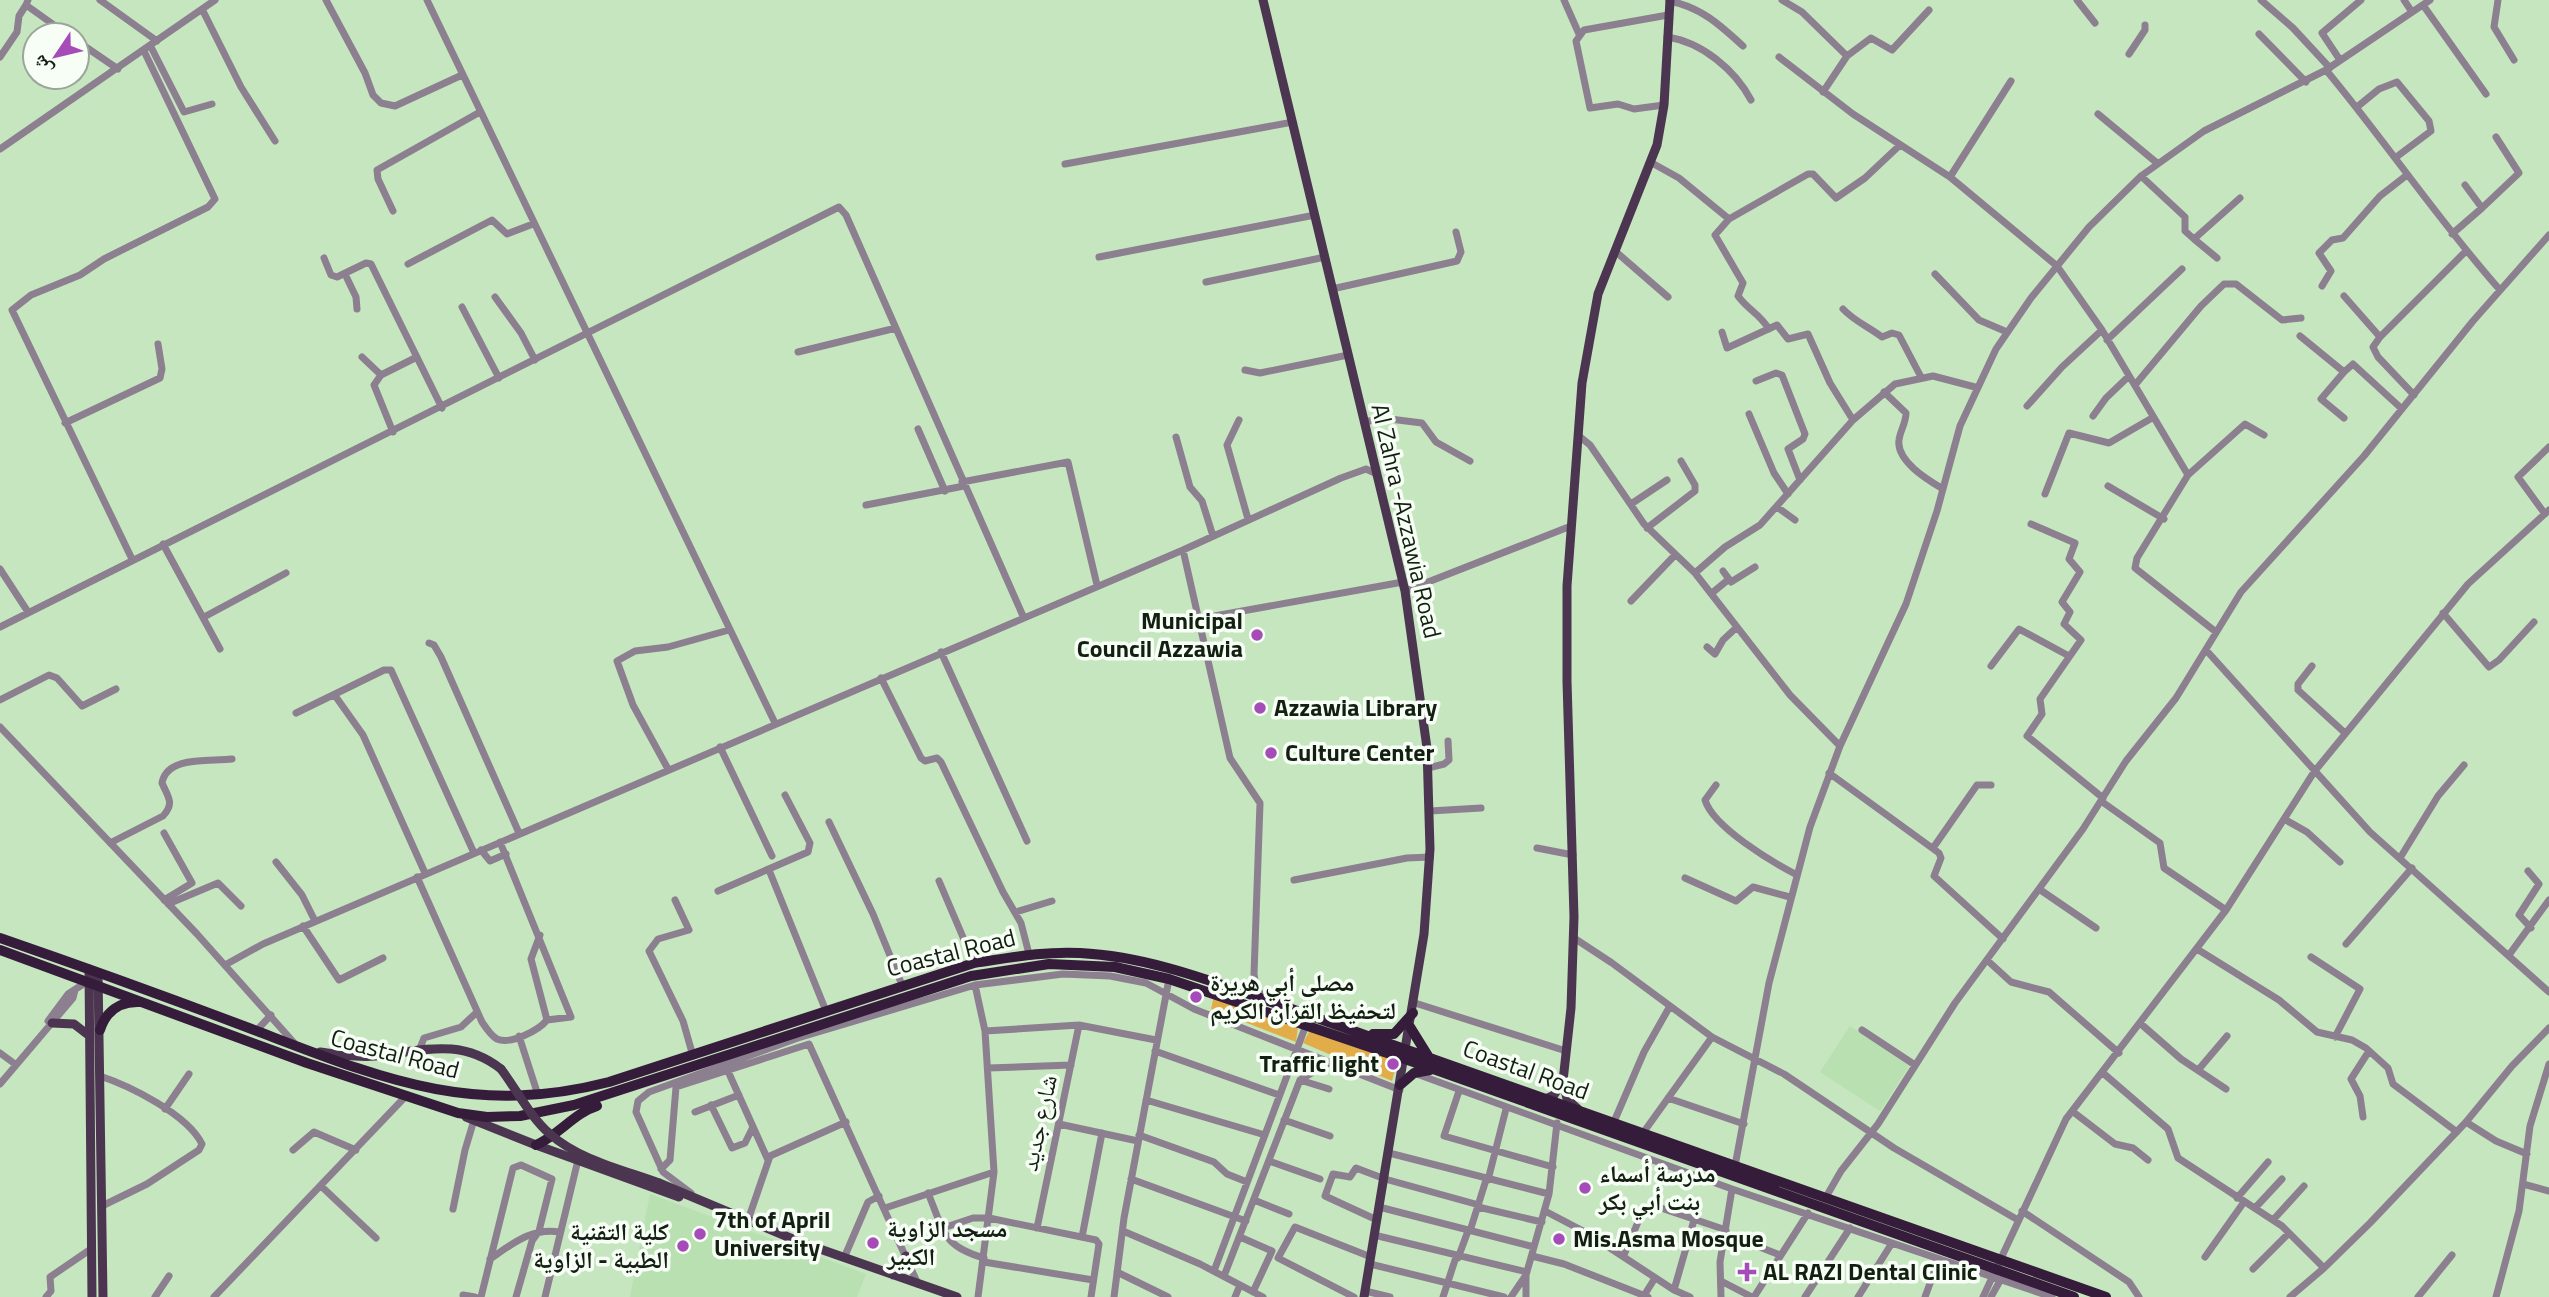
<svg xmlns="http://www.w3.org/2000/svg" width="2549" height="1297" font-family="'Titillium Web','Noto Naskh Arabic',sans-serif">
	<rect width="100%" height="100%" fill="#c5e6be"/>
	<path fill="#b9e0b1" d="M1850,1026l59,40 -29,45 -60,-39z
		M650,1194l216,80 -9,23h-227z"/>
	<path fill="#e2ad48" d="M1214,996l84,31 -2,15 -85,-33z
		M1310,1030l84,29 3,4 -5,18 -89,-38z"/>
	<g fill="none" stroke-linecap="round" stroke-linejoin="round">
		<path stroke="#8c7f8f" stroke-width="7" d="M28,0l-2,5 42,30
			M100,0l57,41
			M326,0l39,73 8,22 8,8 14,3 67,-31
			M427,0l348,723
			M1564,0l15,34
			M1782,0l20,12 45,44 -24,36
			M2077,0l18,23
			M2261,0l32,28 37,40
			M2404,0l8,12
			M2498,0l-4,27 20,33
			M1669,1c32,6 51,24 74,45
			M2423,5l63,89
			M202,9l39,78 34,54
			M2259,34l47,48
			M1667,37c35,5 68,33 84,63
			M77,41l41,28
			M150,45l34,67 28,-8
			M2129,54l16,-24v-5
			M1847,56l24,-18 21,12 37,-40
			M0,57l17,-25 2,-16 7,-11
			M1779,57l74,57 97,63 107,89 45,64 86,145 -51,83 -2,10 81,64
			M2340,60l-18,-27 39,-33
			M2326,70c60,72 112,150 174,220
			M1664,105l-30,4 -16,-5 -28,4 -14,-67 8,-11 84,-15
			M2357,107l22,-18 18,-7 32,39 2,10 -36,27
			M2098,114l59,49
			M0,149l215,-149
			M1652,163l27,15 50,41
			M1065,164l228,-42
			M2141,176l44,41v14l9,8 46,-41
			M1950,177l61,-96
			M2482,208l37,-35 -23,-36
			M393,211l-15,-32 -1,-9 103,-58
			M2452,234l30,-26 -17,-23
			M2194,239l23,19
			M1615,251l53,46
			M1099,257l216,-42
			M324,258l7,17 6,2 29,-14 5,1 71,144
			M408,264l84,-44 15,14 26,-10
			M345,274l11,23 1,12
			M1935,274l44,46 28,12
			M1206,282l119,-25
			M2322,286l9,-15 -12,-18 13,-13 11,-2 37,-42 27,-21
			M1332,289l125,-28 4,-9 -5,-20
			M2344,296l36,41
			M495,297l26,36 14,27
			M462,307l37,71
			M1843,309c11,12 26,18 39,28l10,-4 7,2 22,42
			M1769,329c-11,-17 -21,-19 -31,-33l5,-13 -28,-48 14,-16 79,-45h5l23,24 29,-20 35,-33
			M1722,332l5,16 50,-23 11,14 20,-5 22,49 23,37
			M2300,336l44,36 9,-8 49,45
			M2107,340l75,-71
			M798,352l98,-24
			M362,357l19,18
			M1245,370l15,3 88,-18
			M2344,372l-23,27 23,19
			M1756,381l20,-8 6,2 23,59 -2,5 -15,10 12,31
			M2135,385l66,-79 23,-22h12l46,36 19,-2
			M1884,392l22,21c0,10 -6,18 -7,27 -3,21 29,40 44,49
			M2414,395l-36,-38 -5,-10 7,-10 86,-86
			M2027,406l35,-39 40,-37
			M1749,414l25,59 14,21
			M2093,416l13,-18 23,-22
			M1239,420l-12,25 21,74
			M1365,422l17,-4 40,5 14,19 34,19
			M65,423l95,-45 2,-9 -4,-25
			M918,429l27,62
			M393,432l-19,-47 7,-10 36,-18
			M1579,436l11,9 54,79 51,49 95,122 50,51
			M1176,437l14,50 12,14 11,35
			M2188,475l57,-51 19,11
			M962,482l106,-20 29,123
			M2108,486l56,33
			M2045,494l24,-61 40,10 43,-25
			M1631,504l36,-24
			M866,505l98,-19
			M1777,507l18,13
			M2545,514l-27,-37 31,-30
			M2031,524l44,19 -6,16 11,13 -18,30 8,10 -6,12 17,16 -41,59 2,15 -15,22 76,62
			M1647,528l48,-37v-6l-14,-24
			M163,544l57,105
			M1183,550l47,208 30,45 -6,171 2,13 7,10
			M132,559l-120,-249 19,-15 49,-20 24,-16 104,-52 7,-8 -71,-148
			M0,569l28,43
			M1695,573l30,-26 35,-22 93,-105 42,-36 38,-8 42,11
			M1405,591l166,-65
			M1712,593l17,-14 -6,-8 8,11 24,-15
			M1631,601l44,-46
			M2443,613l46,54 10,-7 35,-38
			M204,617l82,-44
			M1198,619l205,-37
			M0,627l839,-420 7,8 177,401
			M429,643l5,2 7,12 78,176
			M1707,647l8,7 8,-14 14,-13
			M2206,650l164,182 179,160
			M941,652l86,189
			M1991,666l28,-37 50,27
			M2312,666l-14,18v6l47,43
			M881,678l40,80 4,3 12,-3 4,4 62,130 18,31 8,31
			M333,695l51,-25h7l83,183
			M0,700l49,-25 8,3 25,28 34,-17
			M296,713l37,-18 3,2 27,38 62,138
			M0,727l197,207 99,111
			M720,747l52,109
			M1428,768l16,-4 5,-4 -1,-19
			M668,769l-35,-64 -16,-44 18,-10 33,-4 61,-17
			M1829,773l110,80 2,5 -7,18 69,63
			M1716,785l-11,15c8,27 67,62 92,75
			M2101,801l59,42 4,25 62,42
			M1430,811l51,-3
			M2284,819l23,13 33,30
			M829,822l44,92 29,71
			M164,833l28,50 -28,17
			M110,843l53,-27c12,-13 5,-19 -1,-33 5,-28 49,-21 70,-24
			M1537,848l36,7
			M1933,848l44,-63h14
			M481,850l9,11 16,-7
			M2400,858l38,-62 26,-31
			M276,862l26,33 13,26
			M769,870l57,141
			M2528,871l11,13 -20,31 12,13
			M417,877l65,145c4,6 9,14 15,17 14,6 42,-9 50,-19l24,-3 -71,-175
			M1685,878l51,23 17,-14 37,10
			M1294,880l113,-22 23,-1
			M939,881l35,82
			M2039,889l57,39
			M718,891l90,-39 2,-9 -25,-48
			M675,900l14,30 -31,9 -9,12 34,70 10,35
			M168,904l50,-21 23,23
			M1016,912l36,-11
			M303,926l36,54 44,-22
			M540,935l-9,24 16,61
			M1574,938l38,25 100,74 72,37 110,74 124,72
			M2346,944l66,-76
			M2197,949l82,51 38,32 35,8 14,8 22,20 5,16 64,48
			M2509,955l40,-55
			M2311,957l49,32 -25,48
			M1988,961l23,21 38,10 70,61
			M225,965l38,-21 920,-394 158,-72 25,-9 11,5
			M975,985l10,46 9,141 -16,125
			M1415,1003l151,48
			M48,1021l20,-27 20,-13
			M2141,1024l40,35 45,30
			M1862,1030l53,35
			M256,1031l15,-16
			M985,1031l94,-6 77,15
			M519,1036l19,59
			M420,1048l4,-10 37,-11 16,-15
			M1155,1051l124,44
			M0,1053l15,11
			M988,1068l83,-3
			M727,1069l41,91
			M2199,1069l28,-33
			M1414,1073l318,116 320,108
			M2103,1073l65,56 10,29 104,68 42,42
			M100,1076c30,10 87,38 102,68l-3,6 -52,34 -45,22
			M1300,1080l29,9
			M0,1084l73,-86 2,-8
			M1459,1091l-15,45 109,31
			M1668,1098l76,26
			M1146,1100l119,35
			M711,1105l21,43 13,-5 8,-16
			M165,1109l24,-35
			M2072,1111l43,33 18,4 15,12
			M695,1112l44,-17
			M2363,1117l-3,-21 -9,-17 18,-28
			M1284,1120l46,16
			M2466,1122l30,19 31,13
			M1059,1124l79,17
			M1613,1124l31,-72 26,-46
			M1643,1133l69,-96
			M1139,1135l75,27 13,12 20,8
			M293,1150l21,-18 42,18
			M1389,1153l160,41
			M1269,1161l51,18
			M1735,1166l34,-183 41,-156 30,-81 66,-142 31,-93 23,-85 36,-77 35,-51 58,-71 52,-51 63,-45 122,-61 104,-70
			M661,1169l9,-9 6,-73 133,-43 109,240
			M1131,1179l115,42
			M1488,1180l18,-71
			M2523,1184l26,7
			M321,1186l55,52
			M691,1193l-28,-21 -27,-60 2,-11 11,-9 149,-54 177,-53 88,-11 47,2 36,7 48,26 206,81
			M928,1193c16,38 14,53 56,65
			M1826,1197l15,-26 37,-47 77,-121 128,-174 43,-68 50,-63 65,-106 123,-136 109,-135 76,-86
			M2237,1198l31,-36
			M1254,1200l35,14
			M1379,1207l155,40
			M1478,1207l64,15
			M885,1208l109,-36
			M2255,1208l27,-29
			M453,1209l12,-59 9,-30
			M1545,1211l42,22 87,57 16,7
			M2022,1211l107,71 10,15
			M1377,1220l-52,-24 8,-22 17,3 6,-9 29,11 94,26
			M2273,1220l31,-34
			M747,1223l23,-67 76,-34
			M943,1228l30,-10h16l107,22 3,4 -8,53
			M1037,1228l42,-203
			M1123,1231l77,33 63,33
			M1470,1231l16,-51
			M1726,1234l54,21
			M1374,1235l153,37
			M1082,1237l20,-104
			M1240,1237l32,14 -19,41
			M1624,1255l17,-40 7,-8 13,1 65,22
			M1532,1256l32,8 84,33
			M2205,1257l39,-55
			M844,1258l24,-56 11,-6
			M1458,1258l10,-27
			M490,1259c22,-15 42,-32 70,-27
			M984,1262l109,18
			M1370,1264l134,33
			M2253,1269l36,-36
			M1214,1271l92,-246
			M1117,1272l51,25
			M1224,1276l76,-196 32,-19
			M1721,1281l31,16
			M1674,1290l20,-70
			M1365,1291l25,6
			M1645,1294l10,-16
			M463,1295l12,2
			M46,1297l5,-6 -1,-14 41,-28
			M155,1297l14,-21
			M214,1297l191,-200
			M481,1297l32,-129 8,-3 31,14 -13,52 -7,10 -16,56
			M545,1297l33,-137
			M1114,1297l10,-79 45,-239
			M1235,1297l5,-12
			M1354,1297l-76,-39 17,-31 76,30
			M1443,1297l13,-40
			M1511,1297l15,-22
			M1526,1297v-22l23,-81 8,-71
			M1721,1297l-1,-35 12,-73
			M1754,1297l54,-84
			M1805,1297l45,-69
			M1858,1297l34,-54
			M1925,1297l14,-38
			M1983,1297l83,-178 160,-209 88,-138 154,-188 81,-74
			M1991,1297l10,-18
			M2290,1297l34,-29 46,-45 96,-101 46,-56 37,-38
			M2418,1297l34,-42
			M2496,1297l23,-86 11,-85 19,-62"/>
		<path stroke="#4c3551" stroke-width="9" d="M1263,0l142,591 22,157 3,101 -6,85 -60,363
			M89,969l3,328
			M98,973l5,324
			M52,1023l22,1 13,10
			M320,1052c18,2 37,6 55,4 47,-5 85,-19 126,13
			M1545,1099l9,-4 9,-14
			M1578,1109l-11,-10 -4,-18 8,-73 3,-91 -7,-236v-95l15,-203 16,-89 59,-149 7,-40 6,-105
			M466,1117l70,28 143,52
			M659,1183l141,59 157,55
			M893,1275l13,-19"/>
		<path stroke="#361c3b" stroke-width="10" d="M0,938c84,29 167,59 249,90 129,49 220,90 360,54l365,-119c35,-5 70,-12 106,-10 64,3 126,26 186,47l840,297
			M0,950l307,113 151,50 29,4 33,-1 54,-11 397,-129 78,-12 66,3 54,12 236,80 669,238
			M1410,1027l18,29
			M100,1030c6,-19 20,-29 40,-28
			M1373,1034h21l19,-21
			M1400,1085l14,-12 16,-3
			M536,1145c23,-10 38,-32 61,-39"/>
		<path stroke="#4c3551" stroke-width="9" d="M501,1069c16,21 29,48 49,65 29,26 74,36 109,49"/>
	</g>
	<g fill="#a54cb8" stroke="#f7fef6" stroke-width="2.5">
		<circle cx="1257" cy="635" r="7"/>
		<circle cx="1260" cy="708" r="7"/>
		<circle cx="1271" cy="753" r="7"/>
		<circle cx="1196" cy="997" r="7"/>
		<circle cx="1393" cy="1064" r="7"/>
		<circle cx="1585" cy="1188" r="7"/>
		<circle cx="700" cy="1234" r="7"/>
		<circle cx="1559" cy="1239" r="7"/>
		<circle cx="873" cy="1243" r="7"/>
		<circle cx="683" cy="1246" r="7"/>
		<path d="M1743.5 1261.5h7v7h7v7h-7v7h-7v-7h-7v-7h7z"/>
	</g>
	<g text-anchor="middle" stroke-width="7" stroke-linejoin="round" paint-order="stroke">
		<g font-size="24" fill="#131f11" stroke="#f7fef6">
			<text transform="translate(1406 521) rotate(77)" y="8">Al Zahra -Azzawia Road</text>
			<text transform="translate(951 953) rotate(-14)" y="8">Coastal Road</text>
			<text transform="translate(395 1054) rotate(15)" y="8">Coastal Road</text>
			<text transform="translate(1526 1070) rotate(20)" y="8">Coastal Road</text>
			<text transform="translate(1039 1123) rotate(-78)" y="8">شارع جديد</text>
		</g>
		<g font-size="24" font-weight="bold" fill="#131f11" stroke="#f7fef6" text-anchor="start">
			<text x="1243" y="629" text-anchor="end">Municipal<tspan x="1243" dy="28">Council Azzawia</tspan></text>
			<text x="1274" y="716">Azzawia Library</text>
			<text x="1285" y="761">Culture Center</text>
			<text x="1210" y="991">مصلى أبي هريرة<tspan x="1210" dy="28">لتحفيظ القرآن الكريم</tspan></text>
			<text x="1379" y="1072" text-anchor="end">Traffic light</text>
			<text x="1599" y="1182">مدرسة أسماء<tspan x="1599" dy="28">بنت أبي بكر</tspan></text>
			<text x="714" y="1228">7th of April<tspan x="714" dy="28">University</tspan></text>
			<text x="887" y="1237">مسجد الزاوية<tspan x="887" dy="28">الكبير</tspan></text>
			<text x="669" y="1240" text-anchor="end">كلية التقنية<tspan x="669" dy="28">الطبية - الزاوية</tspan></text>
			<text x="1573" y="1247">Mis.Asma Mosque</text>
			<text x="1763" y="1280">AL RAZI Dental Clinic</text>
		</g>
	</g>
	<g transform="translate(56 56) rotate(235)"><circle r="33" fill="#f7fef6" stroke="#9ca59a" stroke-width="2"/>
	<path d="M0-5L12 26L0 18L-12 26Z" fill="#a54cb8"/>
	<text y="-10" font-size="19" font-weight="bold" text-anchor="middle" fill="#131f11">ش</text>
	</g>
</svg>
